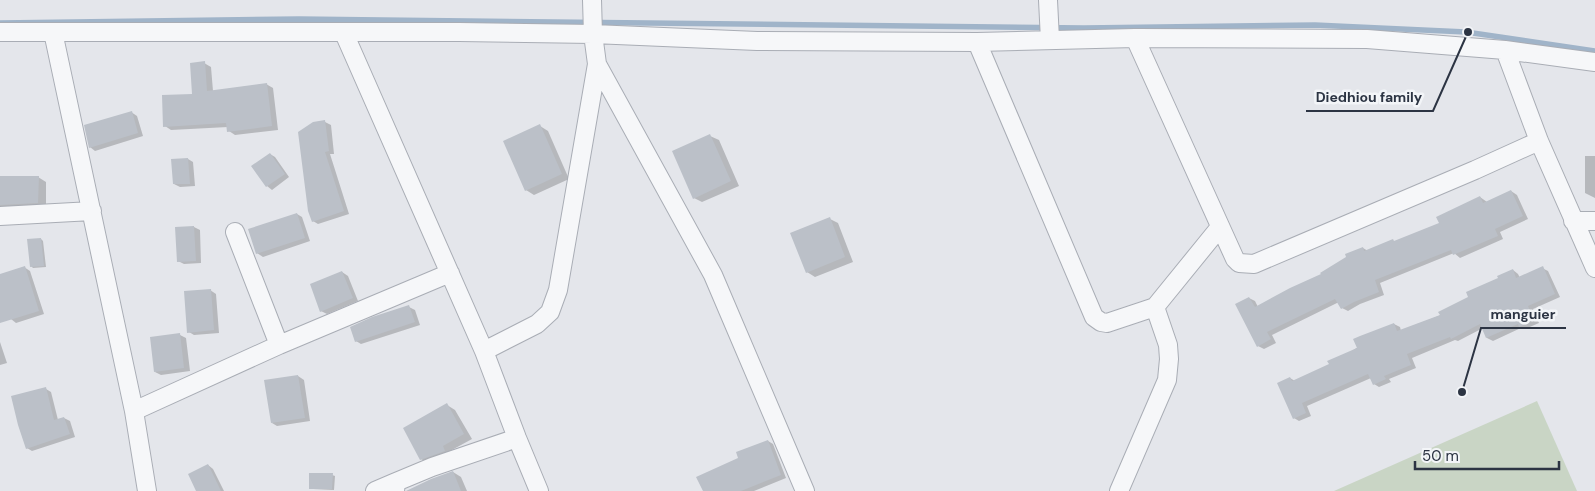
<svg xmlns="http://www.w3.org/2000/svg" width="1595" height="491" font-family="'DM Sans',sans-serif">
	<rect width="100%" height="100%" fill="#e4e6eb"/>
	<path fill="#c9d5c5" d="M1537,401l40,90h-243z"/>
	<path fill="#0003" d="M204,63l7,4 2,24 53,-7 7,4 5,42 -43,5 -6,-4 -1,-4 -57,3 -6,-4 28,-31z
		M131,112l6,4 6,20 -48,15 -5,-4z
		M325,122l6,3 3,29h-4l19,60 -31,10 -5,-3z
		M540,126l8,5 21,48 -35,16 -8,-5z
		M710,136l9,4 20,46 -37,16 -8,-4z
		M270,154l5,3 14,20 -17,13 -5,-4 -14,-20z
		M1585,156h10v42l-10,-5z
		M188,159l5,3 2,24 -15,1 -6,-3z
		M0,177h38l8,5v25l-46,3z
		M1511,191l6,4 11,24 -28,13 3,7 -43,19 -6,-5 -74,30 4,12 -24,9 -12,7 -6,-3 -3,-6 -67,33 4,8 -12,6 -6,-3 -9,-48 6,3 3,6 65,-32 40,-27 5,3 27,-9 46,-18 39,-27 7,5z
		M297,214l5,3 8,24 -47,16 -6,-4z
		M830,219l8,4 15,39 -38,15 -8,-5z
		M194,227l6,3 1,33 -17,1 -6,-3z
		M41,239l2,2 3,26 -13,1 -2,-2z
		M24,267l6,4 14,43 -28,9 -5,-4 -11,-33v-11z
		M1542,268l6,3 12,26 -27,12 6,14 -14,6 -2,-2 -30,14 -6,-3 -4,-10 -25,13 -3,-1 -43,18 4,10 -27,11 2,3 -12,5 -5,-3 -3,-6 -64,28 4,10 -12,5 -5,-3 -4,-40 5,3 35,-16 64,-41 6,3 1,4 40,-16 72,-45 5,4 2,4z
		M342,272l6,4 10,25 -31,13 -6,-3z
		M210,290l6,4 3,39 -25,2 -5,-3z
		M409,307l6,3 5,15 -59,19 -5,-3z
		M180,335l6,3 4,33 -29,4 -6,-3z
		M0,342l7,21 -7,2z
		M298,376l6,4 6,41 -33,5 -5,-3z
		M46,389l5,3 7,28 6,-2 6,3 5,16 -43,14 -5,-3z
		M447,405l8,5 17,29 -22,12 3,5 -23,8 -9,-5z
		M768,441l5,3 13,34 -32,13h-50l35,-32z
		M208,465l5,4 11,22h-26z
		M453,472l8,5 6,14h-46z
		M332,475l3,1 -1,14 -21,-1 -3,-1z"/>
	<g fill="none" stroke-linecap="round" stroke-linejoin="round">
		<path stroke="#a0b4c9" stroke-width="5.5" d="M0,23l299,-4 785,9 231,-3 151,7 129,19"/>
	</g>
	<path fill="#bbc0c8" d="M205,61l2,30 60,-8 5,43 -45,6 -1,-9 -63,4 -1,-32 30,-1 -2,-31z
		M132,111l6,22 -49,15 -5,-23z
		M325,120l4,31 -4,1 19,59 -32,11 -4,-11 -10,-79 15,-10z
		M540,124l22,50 -37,17 -22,-50z
		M710,134l21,47 -38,18 -21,-48z
		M270,153l15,21 -19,13 -15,-21z
		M188,158l2,26h-17l-2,-25z
		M0,176h39l-1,27 -38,2z
		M1511,190l12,26 -28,13 3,7 -45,19 -2,-5 -76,30 4,12 -25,10 -13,7 -6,-10 -68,33 4,7 -14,8 -22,-43 14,-7 6,10 35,-19 31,-14 -1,-1 26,-16 -1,-3 18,-7 1,4 29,-12 1,2 45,-18 -3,-6 44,-21 3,7z
		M297,213l8,25 -49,16 -8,-25z
		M830,217l15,40 -39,16 -16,-40z
		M194,226l2,35 -19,1 -2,-35z
		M41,238l3,28 -14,1 -3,-28z
		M25,266l14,45 -39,12v-49z
		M1543,266l12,28 -27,12 6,14 -15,7 -1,-3 -32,14 -6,-14 -29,15 -1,-2 -43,17 4,11 -27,11 2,3 -13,6 -5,-11 -66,29 4,10 -13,6 -16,-36 13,-6 2,4 37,-17 -2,-3 30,-13 -4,-9 7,-3 34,-13 3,8 43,-16 -2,-3 30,-15 -2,-5 32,-14 -1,-2 16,-7 3,9z
		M342,271l11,27 -33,14 -10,-28z
		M211,289l3,41 -27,3 -3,-42z
		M409,305l6,17 -60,20 -5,-15 22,-10z
		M180,333l4,35 -30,4 -4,-35z
		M298,375l7,43 -34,5 -7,-43z
		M46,387l8,33 10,-3 6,17 -44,15 -8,-24 -7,-29z
		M447,403l17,31 -21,12 2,5 -25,9 -17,-32z
		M768,440l13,35 -40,16h-38l-7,-14 42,-19 -2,-6z
		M208,464l13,27h-25l-8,-17z
		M453,471l8,20h-55l25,-12z
		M309,473h24l-1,16h-23z"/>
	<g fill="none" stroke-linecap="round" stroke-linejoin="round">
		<defs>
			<path id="street" d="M592,0l1,34 4,30 116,211 92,216
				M1048,0l2,40
				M0,32h459l134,2 164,7 220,1 158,-4 232,1 138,11 90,12
				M53,32l81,379 13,80
				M344,33l140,318 33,87 22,53
				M1135,38l100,221 4,4 15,1 221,-94 64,-29
				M977,42l117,275 7,5 6,1 48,-16
				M1505,50l34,91 56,127
				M0,216l92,-5
				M1573,221h22
				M235,232l44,113
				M484,351l53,-27 13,-12 8,-22 39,-226
				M134,411l145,-66 171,-72
				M375,491l21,-9
				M395,491l1,-9 36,-15 85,-29
				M1119,491l48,-111 2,-21 -1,-14 -13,-38 65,-80"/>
		</defs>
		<use href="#street" stroke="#a9adb5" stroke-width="20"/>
		<use href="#street" stroke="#f6f7f9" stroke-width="18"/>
	</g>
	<path fill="none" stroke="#2c3443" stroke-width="2" d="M1468 32L1433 111H1306M1462 392L1481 328H1566"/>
	<g fill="#2c3443" stroke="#f3f5f8" stroke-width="2">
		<circle cx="1468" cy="32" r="5"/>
		<circle cx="1462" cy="392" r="5"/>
	</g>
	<g font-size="14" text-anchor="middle" font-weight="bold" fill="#2c3443" stroke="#f3f5f8" stroke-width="5" stroke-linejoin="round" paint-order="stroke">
		<text x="1369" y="102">Diedhiou family</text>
		<text x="1523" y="319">manguier</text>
	</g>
	<path d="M1415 461v8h144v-8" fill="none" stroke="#2c3443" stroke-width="2.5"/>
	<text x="1422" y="461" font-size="15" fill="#2c3443" stroke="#f3f5f8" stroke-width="4" paint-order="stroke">50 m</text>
</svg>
